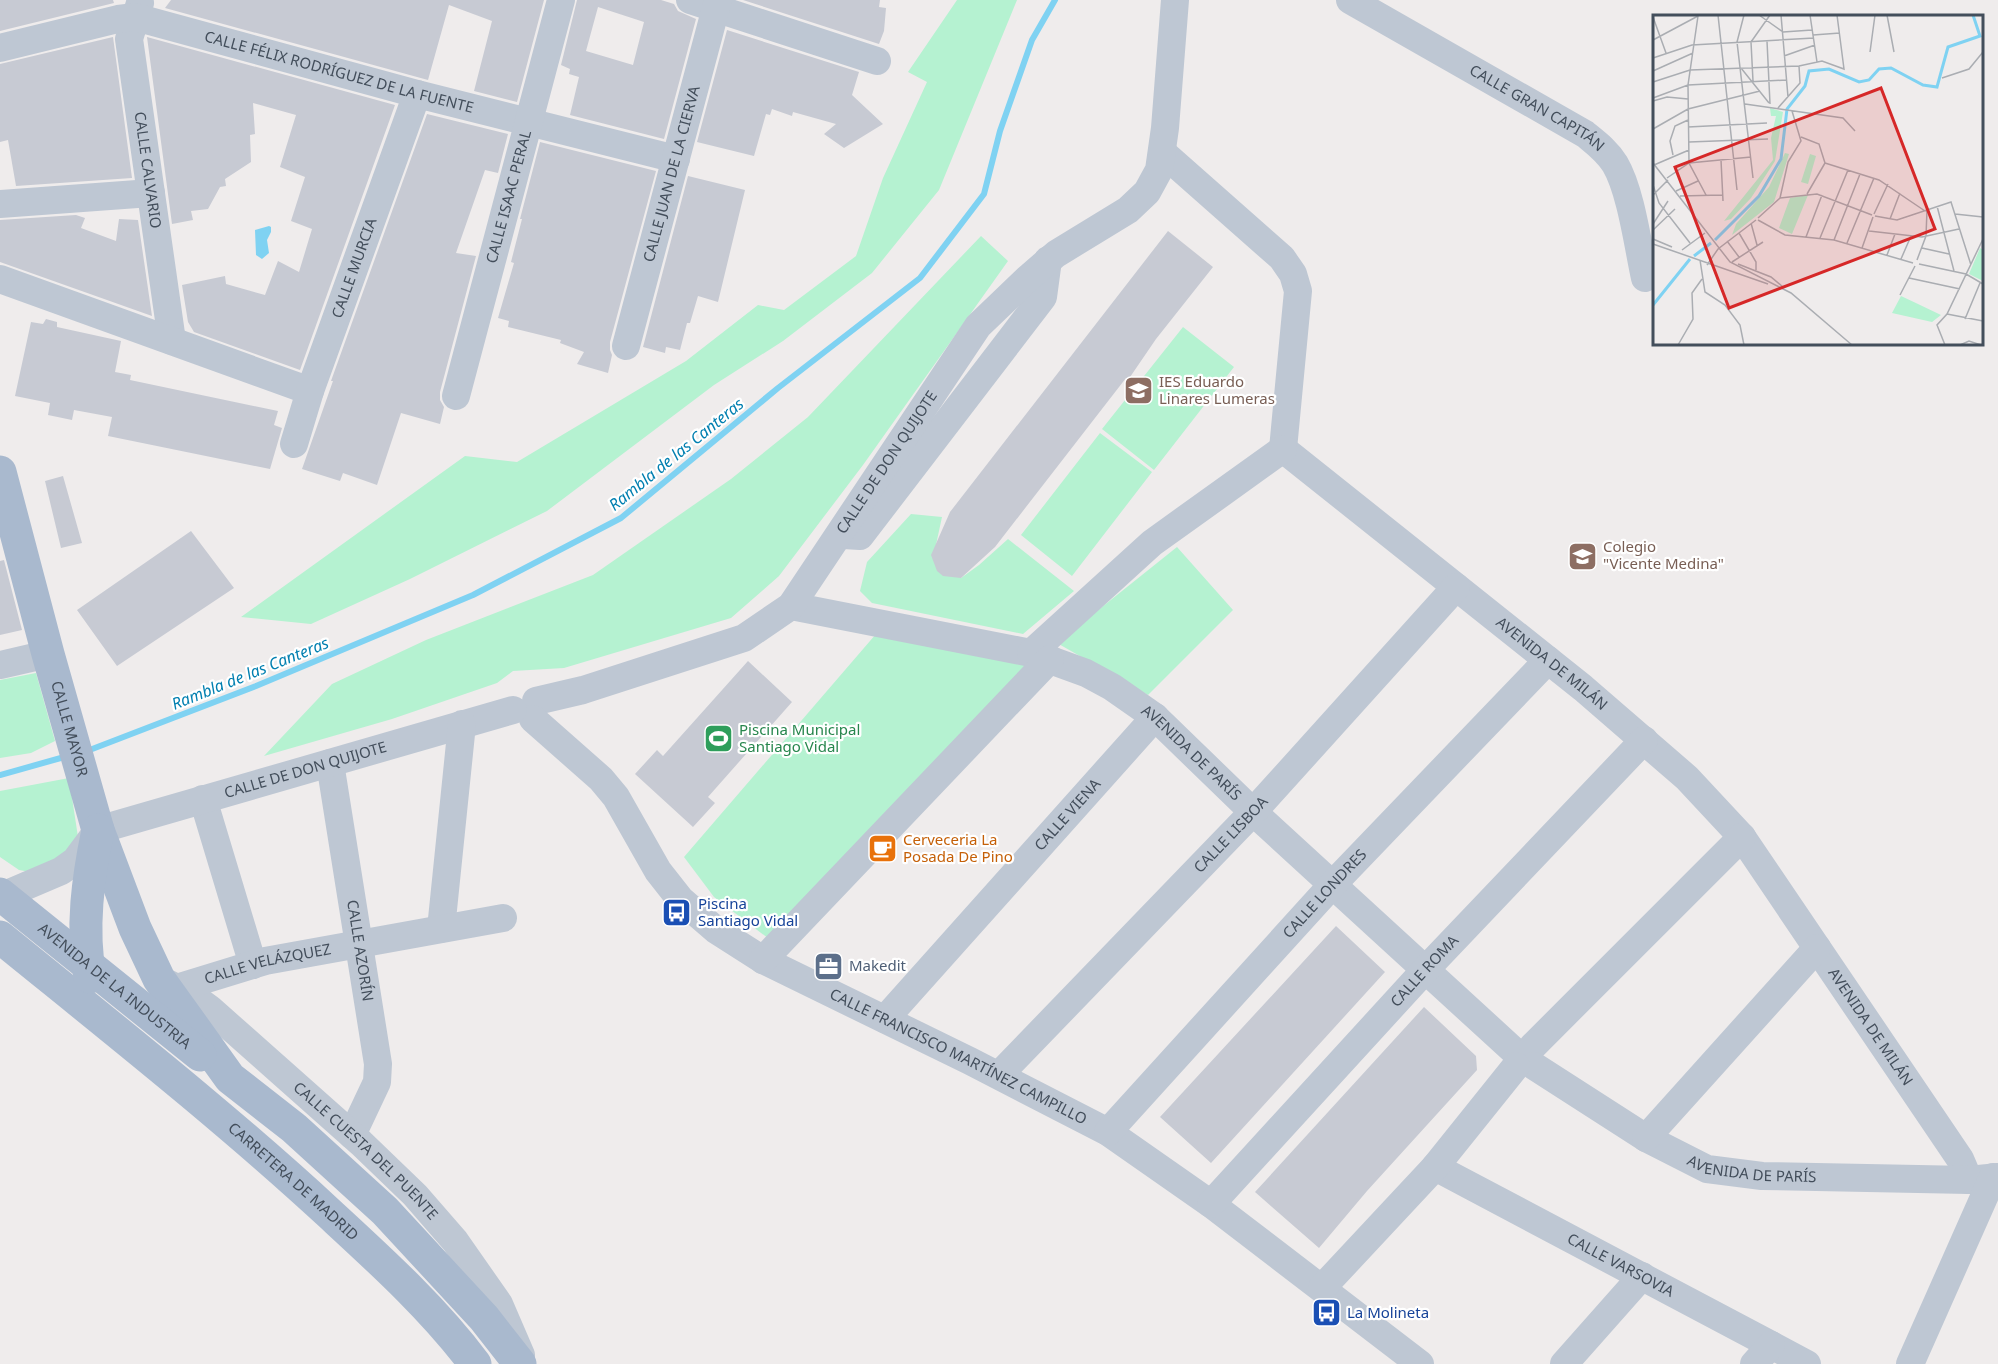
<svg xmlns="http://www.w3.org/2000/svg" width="1998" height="1364" font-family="'Noto Sans',sans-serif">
	<rect width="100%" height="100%" fill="#efecec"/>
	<path fill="#b5f2d1" d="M957,0h60l-78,190 -67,83 -89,68 -69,44 -167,126 -137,68 -99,45 -70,-7 224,-161 52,6 169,-101 72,-56 26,5 72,-54 27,-78 44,-96 -19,-10z
		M981,236l27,25 -145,204 -84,111 -48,42 -167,50 -51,3 -16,12 -105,36 -128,37 68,-72 94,-44 167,-65 138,-96 77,-62z
		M1183,327l51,40 -80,103 -52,-41z
		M1100,433l52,39 -80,104 -51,-41z
		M911,514l31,3 -8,37 27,24 18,-13 29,-26 66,52 -51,43 -151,-31 -12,-12 7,-29z
		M1177,547l56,63 -85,85 -91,-52z
		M876,634l158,33 -261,275 -59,-45 -30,-40z
		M36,673l19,68 -24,12 -31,5v-78z
		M69,778l9,59 -4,15 -33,22 -22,-4 -19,-13v-66z"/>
	<path fill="#7fd2f2" d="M269,226l2,1v5l-4,8 2,13 -7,6 -6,-4 -1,-25z"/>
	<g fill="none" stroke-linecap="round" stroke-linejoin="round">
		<path stroke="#7fd2f2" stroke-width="6" d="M87,751l169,-65 217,-91 148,-77 157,-130 142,-110 64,-84 16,-63 32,-91 23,-40
			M0,775l68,-19"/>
	</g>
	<path fill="#c7cad3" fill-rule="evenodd" d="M0,0h113l1,3 -114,28z
		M171,0h373l-27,102 -43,-11 18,-70 -43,-16 -21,75 -263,-72z
		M577,0h84l13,4 4,7 18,8 -32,120 -94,-24 9,-38 -10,-3 1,-5 -9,-4zM598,7l46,15 -11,43 -47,-14z
		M743,0h137l-1,7 7,1 -2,23 -5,13z
		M727,30l132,42 -7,23 31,29 -39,24 -20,-14 12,-10 -43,-12 -1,4 -20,-7 -2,6 -4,-1 -12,42 -57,-14z
		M113,37l19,141 -116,8 -8,-46 -8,2v-78z
		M147,37l248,68 -95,265 -106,-38 -6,-10 -6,-37 43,-9 1,8 39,11 13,-34 21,11 13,-43 -21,-8 14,-44 -25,-10 16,-52 -43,-12 2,31 -5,1 1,27 -26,17 1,7 -6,1 -12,22 -17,2 2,9 -21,4z
		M427,114l81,20 -10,39 -13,-3 -29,83 20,3 -36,136v8l4,7 -4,17 -39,-11 -24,72 -34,-12 -3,8 -38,-12 31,-88h-2z
		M540,142l116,29 -46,171v8l2,5 -4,18 -31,-9 7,-12 -24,-9 1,-3 -53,-13 1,-6 -11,-3 16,-55 -3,-1 11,-43h-2z
		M688,176l57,14 -27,112 -20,-6 -8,27h-3l-7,27 -14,-3 -1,6 -22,-6z
		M76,215l9,3 -4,10 35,13 3,-22 19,1 14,96 -152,-54v-42z
		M1168,231l45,36 -57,72 -28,41 -2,-2 -131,169 -34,31 -18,-2 -6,-5 -6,-16 19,-43z
		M46,319l11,3v5l64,14 -6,31 16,3 -1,5 148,31 -4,14 8,3 -12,41 -162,-33 4,-19 -38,-7 -2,10 -24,-5 2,-12 -35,-7 16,-74 12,2z
		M63,476l19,67 -21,5 -16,-67z
		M191,531l43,57 -117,78 -40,-56z
		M4,560l18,70 -22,5v-74z
		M748,661l44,41 -84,95 7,6 -22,24 -58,-53 22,-24 6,6z
		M1336,926l49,46 -174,191 -51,-46z
		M1424,1007l52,49 1,14 -110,121 -48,57 -64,-56z"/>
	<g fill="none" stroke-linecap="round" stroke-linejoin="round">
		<g stroke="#bec7d3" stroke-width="28">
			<path d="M690,0l187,61"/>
			<path id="s1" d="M1350,0l235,134c11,9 22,17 30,30 16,27 23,82 30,114"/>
			<path id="s2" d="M140,3l-11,36 43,302"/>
			<path id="s3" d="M0,48l118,-29 17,-2 282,77 259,65"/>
			<path d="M1162,152l120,106 11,16 5,17 -15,158"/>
			<path d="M0,204l151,-11"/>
			<path d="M0,279l310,112"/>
			<path id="s4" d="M626,346l92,-346"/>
			<path id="s5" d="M456,396l105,-396"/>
			<path id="s6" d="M294,444l16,-53 107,-297"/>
			<path id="s7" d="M1283,449l300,239 104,90 55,59 218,322 9,21"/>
			<path d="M844,535l16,1 183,-239 5,-37"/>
			<path id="s8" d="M791,606l240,47 55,20 26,14 43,30 98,95 260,238"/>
			<path d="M1031,653l121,-110 131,-94"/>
			<path d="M0,665l48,-11"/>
			<path id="s9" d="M536,701l47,-11 161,-52 47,-32 187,-280 49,-47 29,-25 72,-44 19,-18 12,-22 6,-42 10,-128"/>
			<path id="s10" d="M533,719l68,60 15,18 42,74 22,28 36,31 47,30 207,101 138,71 103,72 209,160"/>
			<path id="s11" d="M330,763l48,301 -1,18 -25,53"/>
			<path d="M203,799l50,166"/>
			<path id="s12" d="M0,897l61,-26 14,-10 23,-31 415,-120"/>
			<path d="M441,929l21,-205"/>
			<path d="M763,960l287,-301"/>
			<path id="s13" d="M159,979l32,16 19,14 151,134 54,52 40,46 44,63 22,51"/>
			<path id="s14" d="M177,988l88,-27 238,-43"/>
			<path id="s15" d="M885,1019l270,-302"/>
			<path d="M1533,1046l209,-209"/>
			<path id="s16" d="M1534,1066l112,72 61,31 55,7 207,4 29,-3"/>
			<path id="s17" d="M999,1075l254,-263 203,-225"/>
			<path id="s18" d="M1108,1132l225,-248 215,-224"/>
			<path d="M1646,1138l171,-190"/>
			<path id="s19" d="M1435,1167l372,197"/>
			<path id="s20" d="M1211,1204l215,-235 218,-229"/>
			<path d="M1322,1288l113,-121 81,-101"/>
			<path d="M1564,1364l78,-88"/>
			<path d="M1754,1364l17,-19"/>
			<path d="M1910,1364l83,-187"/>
		</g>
		<g stroke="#a9b9ce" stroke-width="33">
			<path id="s21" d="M0,472l48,182 50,176 37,98 24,51 71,99 64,50 91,83 99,107 36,46"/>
			<path id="s22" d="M0,894l200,161"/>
			<path id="s23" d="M0,937c112,91 225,180 330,277 51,47 104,95 145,150"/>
			<path d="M90,977c-9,-49 -2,-99 8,-147"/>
		</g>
	</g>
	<defs>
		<symbol id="school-square" viewBox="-11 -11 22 22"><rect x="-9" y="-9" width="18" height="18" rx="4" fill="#8d6e63" stroke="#fff"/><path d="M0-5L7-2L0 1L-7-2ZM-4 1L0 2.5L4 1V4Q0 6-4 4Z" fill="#fff"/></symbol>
		<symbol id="stadium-square" viewBox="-11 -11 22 22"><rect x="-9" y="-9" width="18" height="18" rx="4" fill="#2e9e5b" stroke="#fff"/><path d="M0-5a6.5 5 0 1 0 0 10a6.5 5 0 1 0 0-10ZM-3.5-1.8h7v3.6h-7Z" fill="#fff"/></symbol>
		<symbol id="cafe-square" viewBox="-11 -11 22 22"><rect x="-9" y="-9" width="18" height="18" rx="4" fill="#e8710a" stroke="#fff"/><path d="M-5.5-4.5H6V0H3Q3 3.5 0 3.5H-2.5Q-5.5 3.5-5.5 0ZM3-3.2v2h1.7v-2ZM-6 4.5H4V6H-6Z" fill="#fff"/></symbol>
		<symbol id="bus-square" viewBox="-11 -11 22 22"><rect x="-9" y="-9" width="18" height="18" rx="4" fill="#1a4fb4" stroke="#fff"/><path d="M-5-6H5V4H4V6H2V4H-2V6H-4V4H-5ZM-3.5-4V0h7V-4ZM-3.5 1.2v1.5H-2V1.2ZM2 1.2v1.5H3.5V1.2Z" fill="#fff"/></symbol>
		<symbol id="office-square" viewBox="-11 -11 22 22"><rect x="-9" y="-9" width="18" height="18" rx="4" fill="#5c6f8a" stroke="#fff"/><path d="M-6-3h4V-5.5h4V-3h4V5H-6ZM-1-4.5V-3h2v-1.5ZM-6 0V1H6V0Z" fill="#fff"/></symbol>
	</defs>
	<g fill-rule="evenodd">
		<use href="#school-square" x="1122" y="374" width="33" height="33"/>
		<use href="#school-square" x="1566" y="540" width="33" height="33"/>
		<use href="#stadium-square" x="702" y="722" width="33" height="33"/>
		<use href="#cafe-square" x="866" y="832" width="33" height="33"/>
		<use href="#bus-square" x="660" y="896" width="33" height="33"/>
		<use href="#office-square" x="812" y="950" width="33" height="33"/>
		<use href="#bus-square" x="1310" y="1296" width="33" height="33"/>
	</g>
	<g text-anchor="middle" stroke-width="4.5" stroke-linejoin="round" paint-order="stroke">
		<g font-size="15" fill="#434e5b" stroke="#fff">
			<text dy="5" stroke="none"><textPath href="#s3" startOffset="350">CALLE FÉLIX RODRÍGUEZ DE LA FUENTE</textPath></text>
			<text dy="5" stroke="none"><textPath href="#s1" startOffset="216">CALLE GRAN CAPITÁN</textPath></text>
			<text dy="5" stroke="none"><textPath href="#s2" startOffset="170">CALLE CALVARIO</textPath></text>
			<text dy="5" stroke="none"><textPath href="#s4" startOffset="178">CALLE JUAN DE LA CIERVA</textPath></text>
			<text dy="5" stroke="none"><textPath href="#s5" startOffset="206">CALLE ISAAC PERAL</textPath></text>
			<text dy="5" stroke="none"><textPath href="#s6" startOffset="186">CALLE MURCIA</textPath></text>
			<text dy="5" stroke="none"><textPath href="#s9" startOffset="447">CALLE DE DON QUIJOTE</textPath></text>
			<text dy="5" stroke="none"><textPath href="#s7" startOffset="344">AVENIDA DE MILÁN</textPath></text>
			<text dy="5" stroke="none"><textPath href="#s21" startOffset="266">CALLE MAYOR</textPath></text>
			<text dy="5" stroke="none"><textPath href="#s8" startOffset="436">AVENIDA DE PARÍS</textPath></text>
			<text dy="5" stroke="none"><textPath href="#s12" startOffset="338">CALLE DE DON QUIJOTE</textPath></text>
			<text dy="5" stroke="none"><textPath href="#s15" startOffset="274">CALLE VIENA</textPath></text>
			<text dy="5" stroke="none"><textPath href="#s17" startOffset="334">CALLE LISBOA</textPath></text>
			<text dy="5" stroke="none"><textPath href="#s18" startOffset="322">CALLE LONDRES</textPath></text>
			<text dy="5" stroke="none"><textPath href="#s11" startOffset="190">CALLE AZORÍN</textPath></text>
			<text dy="5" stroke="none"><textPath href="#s14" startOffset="94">CALLE VELÁZQUEZ</textPath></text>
			<text dy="5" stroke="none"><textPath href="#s20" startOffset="316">CALLE ROMA</textPath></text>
			<text dy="5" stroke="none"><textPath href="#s22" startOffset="147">AVENIDA DE LA INDUSTRIA</textPath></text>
			<text dy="5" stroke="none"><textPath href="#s7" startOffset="831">AVENIDA DE MILÁN</textPath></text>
			<text dy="5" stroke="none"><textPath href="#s10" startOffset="556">CALLE FRANCISCO MARTÍNEZ CAMPILLO</textPath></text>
			<text dy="5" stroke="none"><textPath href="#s13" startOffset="270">CALLE CUESTA DEL PUENTE</textPath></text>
			<text dy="5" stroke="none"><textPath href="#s16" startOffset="246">AVENIDA DE PARÍS</textPath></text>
			<text dy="5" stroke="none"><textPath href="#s23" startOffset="382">CARRETERA DE MADRID</textPath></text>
			<text dy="5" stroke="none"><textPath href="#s19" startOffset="210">CALLE VARSOVIA</textPath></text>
		</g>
		<g font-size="15" fill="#785e54" stroke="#fff" text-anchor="start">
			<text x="1159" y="387">IES Eduardo<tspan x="1159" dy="17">Linares Lumeras</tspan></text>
			<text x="1603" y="552">Colegio<tspan x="1603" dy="17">"Vicente Medina"</tspan></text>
		</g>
		<g font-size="15" fill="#27864d" stroke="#fff" text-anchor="start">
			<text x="739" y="735">Piscina Municipal<tspan x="739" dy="17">Santiago Vidal</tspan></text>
		</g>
		<g font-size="15" fill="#c56008" stroke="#fff" text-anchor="start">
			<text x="903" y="845">Cerveceria La<tspan x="903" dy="17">Posada De Pino</tspan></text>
		</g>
		<g font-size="15" fill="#164399" stroke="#fff" text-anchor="start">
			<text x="698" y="909">Piscina<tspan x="698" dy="17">Santiago Vidal</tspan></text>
			<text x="1347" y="1318">La Molineta</text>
		</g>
		<g font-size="15" fill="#4e5e75" stroke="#fff" text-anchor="start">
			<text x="849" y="971">Makedit</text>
		</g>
		<g font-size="16" font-style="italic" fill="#017fb0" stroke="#fff">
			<text transform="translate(676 454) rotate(-39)" y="6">Rambla de las Canteras</text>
			<text transform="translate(250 673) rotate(-22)" y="6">Rambla de las Canteras</text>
		</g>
	</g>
	<g transform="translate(1653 15)">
		<rect width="330" height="330" fill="#efecec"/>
		<path d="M117,93l13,4 -8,49 -24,37 -20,21 -7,2 49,-61 -2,-22 5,-22h-5zM132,138l4,1 -15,48 -42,33 4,-11 33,-37zM157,139l6,2 -8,28 -7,-2zM155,180l-16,39 -13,-6 11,-30zM327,233l3,2v31l-14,-7zM248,281l17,8 23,11 -9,7 -40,-9z" fill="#b5f2d1"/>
		<path fill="none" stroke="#7fd2f2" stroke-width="3" d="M62,225l44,-44 22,-37 6,-50 18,-23 4,-15 20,-2 30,13 10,-2 10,-11 12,-1 32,17 14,2 11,-40 32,-11 -7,-21M41,241l17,-13M0,290l37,-46"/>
		<path fill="none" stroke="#aaadb2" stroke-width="1.5" d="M65,0l19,175M91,0l-7,27 16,136M106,0l24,17M128,0l7,82M157,0l7,47M234,0l7,37M45,1l-10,69 1,78 17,32M0,2l13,36M130,17l29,-2M160,20l27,-2M0,25l45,-24M114,26l3,63M217,37l5,-37M131,41l31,-11M0,43l39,-13 122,-7M88,53l28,35M0,56l40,-18M289,63l27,-9 14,-17M100,66l-2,-39 19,-27M0,67l37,-12 109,-4 23,-5 22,8 -7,-54M0,83l35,-13 98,-5M0,86l14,-4 21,2M92,89l98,14 12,13M125,93l22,-25 -1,-17M35,112l79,-4M0,114l35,-20 72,-18M148,122l18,7 6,19M36,127l79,-3M20,140l-3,-14 5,-15 13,-6M68,145l2,41M0,148l77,99 61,31 61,52M172,148l54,17 46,31M1,150l35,-15M14,163l22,-15 62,-6M0,170l6,18 31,40M23,176l22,-10M154,179l18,-31M0,180l15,-15M27,181l42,-1M127,183l37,-4 55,21M284,191l17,65M221,199l14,-30M302,199l28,3M222,201l22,4 54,-18 20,63M105,203l22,-20 8,-36 13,-21 -9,-30M237,204l10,-26M105,205l27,15 49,5 79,23M98,208l6,22M0,209l15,-23M0,215l22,-21M216,216l53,6 37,-8M86,218l17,29v8M153,222l16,-42M167,223l28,-68M0,224l19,8M181,225l26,-66M74,226l12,16M194,228l27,-65M0,229l115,40M209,233l11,-31M269,233l27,6M29,235l23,-17M234,240l8,-21M248,244l10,-23M47,245l5,32 20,13 15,20 4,20M264,245l9,-24 1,-26M79,247l31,-20M85,249l33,13 12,10M266,249l47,10 17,10M54,250l11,-16 38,-29M256,263l51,11M247,280l15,-29M294,299l36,7M312,304l15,-36M25,330l15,-26 -1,-26 10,-14M292,330l-8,-20 10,-11 36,-75M307,330l9,-4 12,4"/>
		<path fill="#d62828" fill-opacity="0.15" stroke="#d62828" stroke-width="3" d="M228,73l54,141 -206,79 -54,-141z"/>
		<rect width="330" height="330" fill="none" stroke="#434e5b" stroke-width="3"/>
	</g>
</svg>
